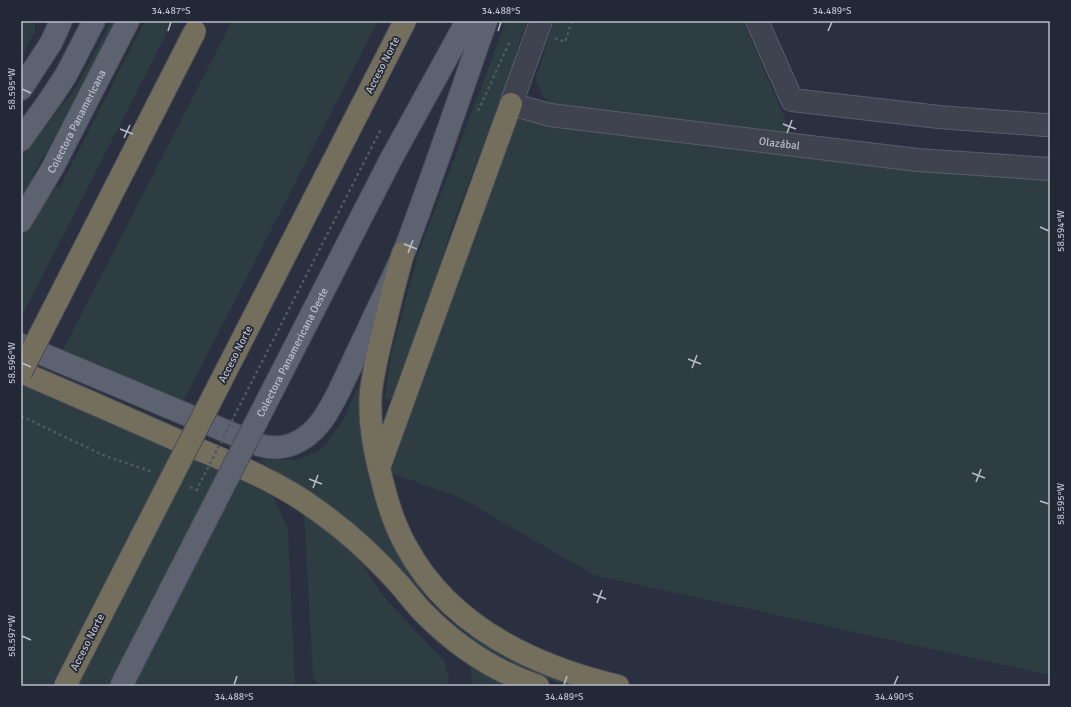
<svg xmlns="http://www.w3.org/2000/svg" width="1071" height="707" font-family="Signika,sans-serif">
	<rect width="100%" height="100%" fill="#2a303f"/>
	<path fill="#2d3d41" d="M21,21h14v9l-14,28z
		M111,21h5l-66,125 -18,29 27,14 86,-168h28l-152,297v-159l56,-73z
		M232,21h146l-195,381 -121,-50z
		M506,21h21l-11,31 -1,30 -24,43 -35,90 -41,127 -21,56 -9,1 6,-45 28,-102z
		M554,21h189l49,114 -238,-28 -12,-12 -6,-16z
		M511,104l539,65v506l-456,-100 -135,-78 -80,-28z
		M21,382l30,15 95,39 126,57 16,36 7,157h-274z
		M357,389l4,2 2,49 74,158 151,88h-20l-33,-11 -57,-31 -38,-33 -63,-66 -32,-28 -86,-57h37l25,-10 21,-28z
		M304,512l44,31 37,55 59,63 5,17 -2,8h-127l-7,-9z
		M470,664l41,22h-39z"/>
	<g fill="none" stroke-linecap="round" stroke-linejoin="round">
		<defs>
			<g id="minor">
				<path id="s1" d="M541,21l-30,83 39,11 367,45 133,9"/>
				<path d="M757,21l35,79 147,17 106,8h5"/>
			</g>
			<g id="major">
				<path d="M21,89l30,-46 10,-22"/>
				<path d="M21,140l32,-45 13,-20 28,-54"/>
				<path d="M391,159l76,-138"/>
				<path id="s2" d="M21,221l32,-54 75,-146"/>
				<path d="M21,345l238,100c24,7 45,-2 61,-22 8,-10 14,-22 20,-34 9,-19 18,-38 27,-57 12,-27 26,-53 37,-80 29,-76 55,-154 82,-231"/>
			</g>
			<path id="highway" d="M359,111l46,-90
				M403,253c-6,23 -12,45 -17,67 -6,24 -12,47 -15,71 -3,31 4,63 12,93 5,21 12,42 23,62 43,80 128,120 212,140
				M21,372c56,24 111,48 167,73 43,18 88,35 126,63 32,22 59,47 85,76 8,9 15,19 24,28 32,33 71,59 115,74
				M379,468l132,-364"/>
		</defs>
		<use href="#minor" stroke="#595e6a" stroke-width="24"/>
		<use href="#major" stroke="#474c58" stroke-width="24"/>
		<use href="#highway" stroke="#454b57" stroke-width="24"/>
		<path stroke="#4c5a5f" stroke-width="2.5" stroke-dasharray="3 3" stroke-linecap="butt" d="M555,38l10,4 7,-21
			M478,111l32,-70
			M21,416l84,40 48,16
			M190,487l10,4"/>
		<use href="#minor" stroke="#3e434f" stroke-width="22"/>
		<use href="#major" stroke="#5c626f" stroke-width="22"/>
		<use href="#highway" stroke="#746e5c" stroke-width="22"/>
		<defs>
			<g id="major-bridge">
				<path id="s3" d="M121,686l270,-527"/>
			</g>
			<path id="highway-bridge" d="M21,372l174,-341
				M65,686l294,-575"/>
		</defs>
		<use href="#major-bridge" stroke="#474c58" stroke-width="24" stroke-linecap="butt"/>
		<use href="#highway-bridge" stroke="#454b57" stroke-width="24" stroke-linecap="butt"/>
		<path stroke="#4c5a5f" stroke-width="2.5" stroke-dasharray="3 3" stroke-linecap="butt" d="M196,491l185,-362"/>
		<use href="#major-bridge" stroke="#5c626f" stroke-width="22"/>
		<use href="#highway-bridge" stroke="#746e5c" stroke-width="22"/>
	</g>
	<path fill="none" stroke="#babeca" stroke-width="1.5" d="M168,31l3,-9M498,31l3,-9M828,31l4,-9M22,89l9,4M783,124l13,5M120,129l13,5M787,133l5,-13M124,138l6,-13M1040,227l9,4M404,244l13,5M408,253l5,-13M688,359l13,5M22,363l9,4M692,368l5,-13M972,473l13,5M309,479l13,5M976,482l5,-13M313,488l5,-13M1040,501l9,3M593,594l13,5M597,603l5,-13M22,636l9,4M234,685l3,-9M564,685l3,-9M894,685l4,-9"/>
	<g text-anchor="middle" stroke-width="3.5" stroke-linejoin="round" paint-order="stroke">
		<g font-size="11" fill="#babeca" stroke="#222835">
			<text transform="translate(382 65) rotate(-63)" y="4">Acceso Norte</text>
			<text dy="4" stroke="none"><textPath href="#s2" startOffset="114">Colectora Panamericana</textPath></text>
			<text dy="4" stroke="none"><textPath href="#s1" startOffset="360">Olazábal</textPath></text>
			<text dy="4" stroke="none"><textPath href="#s3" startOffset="375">Colectora Panamericana Oeste</textPath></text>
			<text transform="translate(235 354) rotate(-63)" y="4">Acceso Norte</text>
			<text transform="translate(87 642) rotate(-63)" y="4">Acceso Norte</text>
		</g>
	</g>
	<rect width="1071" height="707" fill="none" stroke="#222835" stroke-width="44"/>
	<rect x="22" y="22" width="1027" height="663" fill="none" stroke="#babeca" stroke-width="1.5"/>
	<g font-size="10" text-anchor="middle" fill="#babeca">
		<text x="171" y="14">34.487°S</text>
		<text x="501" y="14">34.488°S</text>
		<text x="832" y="14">34.489°S</text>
		<text transform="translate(11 89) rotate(-90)" y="4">58.595°W</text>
		<text transform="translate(1060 231) rotate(-90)" y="4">58.594°W</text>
		<text transform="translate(11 363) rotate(-90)" y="4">58.596°W</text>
		<text transform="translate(1060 504) rotate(-90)" y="4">58.595°W</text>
		<text transform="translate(11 636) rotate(-90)" y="4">58.597°W</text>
		<text x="234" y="700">34.488°S</text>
		<text x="564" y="700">34.489°S</text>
		<text x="894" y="700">34.490°S</text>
	</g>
</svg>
